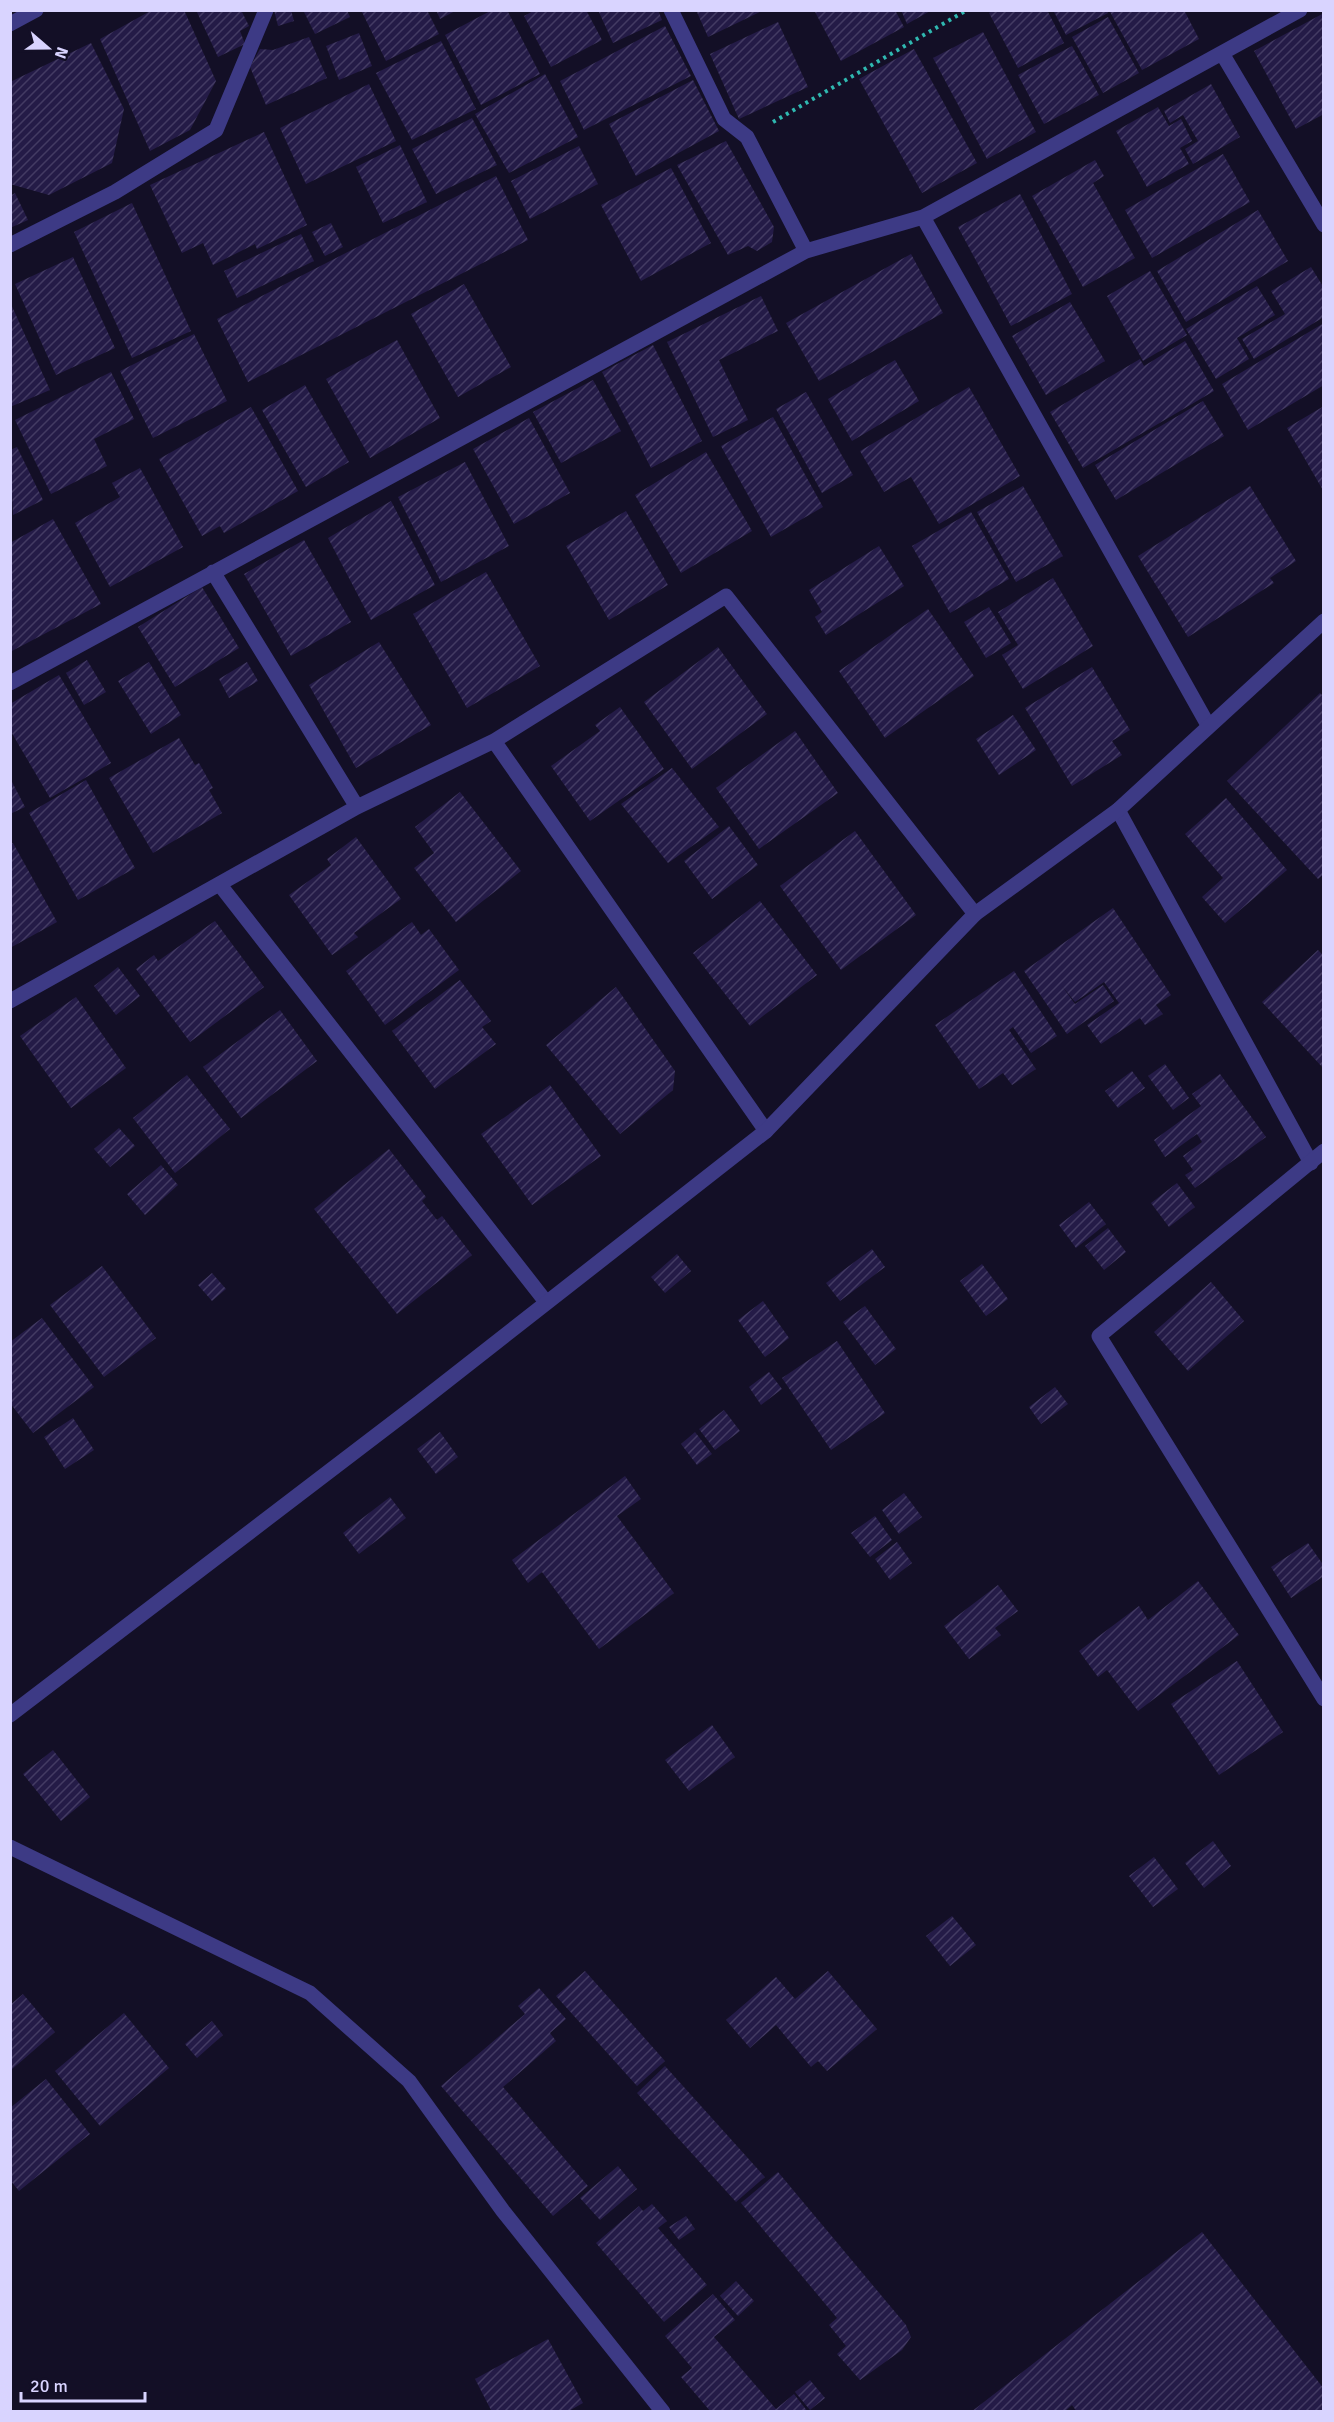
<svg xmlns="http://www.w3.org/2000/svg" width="1334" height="2422" font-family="Signika,sans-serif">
	<defs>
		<pattern id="building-hatch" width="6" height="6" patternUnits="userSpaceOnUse" patternTransform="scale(1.5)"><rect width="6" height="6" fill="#241b47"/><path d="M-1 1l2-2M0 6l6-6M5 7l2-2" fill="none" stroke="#433b63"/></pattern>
	</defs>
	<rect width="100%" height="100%" fill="#130f26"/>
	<path fill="url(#building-hatch)" d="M152,10h32l32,71 -26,49 -40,21 -50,-112z
		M196,10h45l8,16 -9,5 5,13 -27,13z
		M274,10h17l3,11 -16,5z
		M303,10h44l3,7 -35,17z
		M361,10h66l12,24 -53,27z
		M436,10h21l-17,9z
		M492,10h15l33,64 -59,31 -36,-70z
		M535,10h51l16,30 -51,27 -27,-51z
		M598,10h60l4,10 -49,23z
		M696,10h68l-56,27z
		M814,10h81l9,17 -63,34z
		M901,10h31l-25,14z
		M993,10h54l17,33 -46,25 -29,-55z
		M1053,10h54l1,3 -42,22z
		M1109,10h75l15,29 -57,31z
		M1324,13v101l-28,15 -42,-78z
		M1108,17l31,56 -36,20 -31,-56z
		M778,22l30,65 -69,32 -29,-65z
		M665,26l26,50 -107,54 -24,-49z
		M983,32l53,100 -49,27 -54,-101z
		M359,33l13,33 -33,14 -13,-34z
		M309,37l18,41 -61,27 -16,-38 10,-18 13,1z
		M441,41l35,68 -64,31 -36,-67z
		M91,43l33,66 -12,54 -63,32 -39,-11v-102z
		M1072,46l27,49 -55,29 -26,-49z
		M914,49l63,114 -55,30 -63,-114z
		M545,74l33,63 -69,36 -34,-59z
		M693,80l26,51 -83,45 -27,-52z
		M369,84l27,57 -90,43 -26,-56z
		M1211,84l29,53 -47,27 -8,-15 13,-8 -15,-26 -13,8 -6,-12z
		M1158,107l11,19 12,-7 11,22 -12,7 9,16 -42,23 -31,-56z
		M472,118l25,47 -61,29 -24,-45z
		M264,132l43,93 -50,24 -2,-5 -42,21 -10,-22 -21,10 -32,-68z
		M726,141l48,86 -2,15 -15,9 -9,-5 -20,9 -51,-90z
		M400,145l27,57 -44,21 -27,-56z
		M579,146l19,38 -68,35 -19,-38z
		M1223,154l27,48 -98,56 -27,-48z
		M1095,160l9,16 -11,7 42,75 -52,29 -51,-91z
		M671,168l40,75 -70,38 -40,-76z
		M496,176l32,64 -280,142 -31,-63z
		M15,193l13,27 -18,8v-32z
		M1020,194l52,100 -61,32 -53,-99z
		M132,203l59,128 -59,27 -58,-126z
		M1258,210l30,51 -102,61 -29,-51z
		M331,223l12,24 -18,9 -13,-24z
		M301,234l13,27 -77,37 -13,-27z
		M911,254l32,59 -124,68 -33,-58z
		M73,257l42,91 -59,27 -41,-91z
		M1311,267l13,21v29l-70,42 -12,-20 43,-25 -14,-23z
		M1150,271l37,64 -44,26 -36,-65z
		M464,284l47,83 -53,30 -47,-83z
		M1257,286l18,29 -38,23 12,21 -33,20 -30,-50z
		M761,296l17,35 -59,29 29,60 -35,17 -46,-95z
		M10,302l40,88 -40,17z
		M1070,302l35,59 -59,34 -34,-59z
		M1324,323v62l-76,45 -26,-46z
		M194,334l33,67 -74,37 -33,-67z
		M397,340l43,78 -70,40 -44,-79z
		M1185,341l29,50 -131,77 -33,-56 90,-53 4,7z
		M653,345l49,96 -51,27 -49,-96z
		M895,360l24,41 -67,40 -24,-42z
		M111,372l23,47 -40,20 13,27 -56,28 -36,-74z
		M593,380l28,51 -60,32 -28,-51z
		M305,385l44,77 -43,25 -44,-77z
		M969,387l51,89 -81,48 -28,-47 -27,15 -24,-41z
		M806,392l47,83 -31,18 -46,-84z
		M1203,401l21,35 -108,64 -21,-35z
		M1324,406v86l-37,-64z
		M251,407l47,84 -74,42 -4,-7 -18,10 -43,-77z
		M773,417l50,90 -52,30 -50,-91z
		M529,418l41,75 -56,31 -41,-75z
		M17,447l26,53 -30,15 -3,-65z
		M706,452l46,79 -71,42 -46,-78z
		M465,462l44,84 -68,36 -43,-85z
		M140,468l43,79 -73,40 -35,-64 45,-26 -8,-14z
		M1023,486l40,70 -47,26 -39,-70z
		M1250,486l46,75 -26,17 4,5 -86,54 -50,-81z
		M391,501l44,84 -64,35 -43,-82z
		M626,511l42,74 -59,35 -43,-74z
		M971,512l38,67 -59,34 -38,-67z
		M53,519l48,85 -91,48v-109z
		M304,540l47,82 -60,34 -47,-82z
		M879,546l25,40 -78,49 -11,-18 7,-5 -13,-22z
		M486,572l54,94 -73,42 -54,-94z
		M1053,578l40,68 -70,43 -21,-34 16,-10 -20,-33z
		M202,587l37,61 -64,39 -37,-60z
		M989,607l22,36 -25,15 -22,-36z
		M928,609l46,67 -89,62 -46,-67z
		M379,642l52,83 -75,43 -47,-83z
		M718,647l49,67 -75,55 -48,-67z
		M87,660l19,32 -22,13 -18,-32z
		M149,662l32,53 -30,19 -33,-53z
		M247,662l11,19 -29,17 -10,-19z
		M1092,667l38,63 -18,11 10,14 -50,31 -47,-78z
		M59,675l52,88 -61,35 -40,-68v-26z
		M1320,693l4,4v177l-6,5 -91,-98z
		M620,707l44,62 -74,52 -39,-55 49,-35 -5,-6z
		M1013,715l23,35 -37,25 -23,-36z
		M795,731l43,62 -79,56 -43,-61z
		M179,738l16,27 4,-2 14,25 -4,2 13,23 -69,40 -44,-75z
		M672,768l47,59 -51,36 -47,-59z
		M10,778l15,29 -15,7z
		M86,780l49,88 -57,32 -49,-87z
		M460,792l61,79 -65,51 -42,-54 20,-15 -19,-26z
		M1226,798l61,72 -62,53 -23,-26 21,-19 -38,-44z
		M729,826l29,39 -46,34 -28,-38z
		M855,831l61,84 -75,55 -61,-84z
		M356,837l45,62 -47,34 4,4 -26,18 -43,-60 42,-30 -4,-6z
		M13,843l44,79 -47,26v-104z
		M760,901l57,74 -67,51 -57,-73z
		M1113,908l58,87 -15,10 7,9 -18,11 -5,-7 -39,26 -14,-19 32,-22 -15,-21 -29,20 -13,-16 13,18 28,-19 11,16 -47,33 -43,-63z
		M215,921l49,66 -74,55 -54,-73 18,-14 4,6z
		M412,922l9,13 8,-6 30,41 -74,55 -39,-54z
		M1318,950l6,6v113l-62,-67z
		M118,967l22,29 -24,19 -22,-29z
		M1014,971l43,65 -26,17 -18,-26 -4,3 27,39 -24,16 -9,-12 -24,16 -44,-64z
		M460,980l31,41 -9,6 14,17 -61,45 -43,-58z
		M616,987l59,84 -2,19 -53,44 -74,-89z
		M76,997l50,71 -55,40 -51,-72z
		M280,1010l37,51 -76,57 -38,-51z
		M1165,1064l24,34 -16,12 -25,-34z
		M1132,1071l13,17 -27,20 -13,-17z
		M1220,1074l46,63 -71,51 -10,-13 8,-5 -10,-14 19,-14 -5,-8 -32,23 -11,-17 47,-34 -9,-12z
		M187,1075l43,54 -55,44 -42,-55z
		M550,1085l51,71 -69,49 -51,-71z
		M119,1128l16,18 -25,21 -16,-18z
		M389,1149l37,48 -4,4 15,19 5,-4 30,39 -75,59 -83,-105z
		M161,1165l17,20 -33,30 -18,-21z
		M1177,1183l18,24 -26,20 -18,-24z
		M1089,1202l17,22 -30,24 -17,-23z
		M1108,1228l18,24 -22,18 -19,-24z
		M872,1249l13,18 -45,34 -14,-18z
		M677,1254l14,17 -26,22 -14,-16z
		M982,1264l26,35 -22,17 -26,-35z
		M102,1266l54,72 -52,39 -54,-72z
		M212,1273l14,16 -14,12 -14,-16z
		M1211,1282l33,39 -56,50 -34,-39z
		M763,1301l26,37 -24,19 -27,-37z
		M865,1306l31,43 -21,16 -32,-43z
		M42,1318l52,69 -61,46 -23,-30v-61z
		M837,1341l48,72 -54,37 -49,-72z
		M769,1372l13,17 -21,16 -12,-18z
		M1055,1387l13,17 -27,20 -12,-17z
		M724,1410l16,21 -25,19 -16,-21z
		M73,1418l21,32 -29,19 -21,-32z
		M440,1432l18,25 -22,17 -19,-25z
		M695,1432l17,22 -15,11 -16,-21z
		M625,1476l16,23 -24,17 57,77 -75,56 -57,-77 -14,11 -16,-23z
		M904,1493l18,24 -23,17 -17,-24z
		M390,1497l16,21 -47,36 -16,-21z
		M875,1516l17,24 -22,17 -19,-24z
		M897,1542l15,21 -22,17 -15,-21z
		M1308,1543l16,23v10l-33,22 -20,-31z
		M1198,1581l41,54 -101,76 -31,-41 -9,7 -19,-26 60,-45 9,14z
		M998,1585l20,26 -23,17 6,7 -32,24 -25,-33z
		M1237,1661l46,71 -64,43 -48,-71z
		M712,1725l23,32 -46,34 -24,-31z
		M53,1750l37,47 -29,24 -38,-47z
		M1213,1841l18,25 -27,22 -19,-25z
		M1154,1857l24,32 -25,18 -24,-31z
		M952,1916l24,29 -26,21 -24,-30z
		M585,1971l80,90 -28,25 -81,-90z
		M828,1971l49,58 -50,42 -9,-10 -7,6 -35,-42 -26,23 -24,-28 50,-43 19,22z
		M539,1988l27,31 -16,14 6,8 -53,46 85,99 -35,30 -112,-130 84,-72 -7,-8z
		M23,1994l32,38 -45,39v-66z
		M124,2013l45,55 -69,58 -45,-55z
		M212,2021l11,14 -26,23 -12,-14z
		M665,2066l100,111 -29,25 -99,-109z
		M46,2079l44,55 -71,57 -9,-11v-72z
		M618,2166l19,23 -37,31 -20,-22z
		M778,2172l128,153 5,12 -9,13 -42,30 -23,-26 9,-8 -17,-21 8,-7 -96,-115z
		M652,2204l15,17 -9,7 49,57 -43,37 -68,-79 43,-37 4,5z
		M686,2216l9,13 -16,11 -10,-13z
		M1202,2232l122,157v23h-247l-5,-7 -8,7h-93z
		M736,2281l18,20 -16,15 -18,-20z
		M713,2294l22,26 -21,17 62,72 18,-15 14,18h-97l-30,-35 11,-9 -27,-32z
		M548,2339l35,64 -16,9h-75l-17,-33z
		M810,2380l15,18 -15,12 -15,-18z"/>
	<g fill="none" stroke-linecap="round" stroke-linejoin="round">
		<path stroke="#2fb8b0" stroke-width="4" stroke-dasharray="3 4.5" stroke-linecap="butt" d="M773,122l194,-112"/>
		<path stroke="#3d3a85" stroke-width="15" d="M1118,810l193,353"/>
		<path stroke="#3d3a85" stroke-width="15" d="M671,10l53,109 23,18 59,114
			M10,24l26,-14
			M1223,55l101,170
			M923,217l285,508
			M10,245l105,-53 101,-62 50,-120
			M213,572l144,235
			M10,683l796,-432 117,-34 377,-207
			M494,741l272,390
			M220,885l326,417
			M10,1001l347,-194 137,-66 232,-145 249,318
			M1324,1151l-225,185 225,363
			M10,1847l300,146 99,88 94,130 160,201"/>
		<path stroke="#3d3a85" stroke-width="15" d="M10,1715l410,-313 346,-271 209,-217 143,-104 206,-189"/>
	</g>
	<rect width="1334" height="2422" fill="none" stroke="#d9d4ff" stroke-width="24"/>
	<g transform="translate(48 48) rotate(110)" stroke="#130f26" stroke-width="4.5" paint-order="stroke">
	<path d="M0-4.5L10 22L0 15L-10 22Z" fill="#d9d4ff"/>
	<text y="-9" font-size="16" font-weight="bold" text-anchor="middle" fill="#d9d4ff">N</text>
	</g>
	<path d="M21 2392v9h124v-9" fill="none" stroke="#d9d4ff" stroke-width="3"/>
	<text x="30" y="2392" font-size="18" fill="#d9d4ff" stroke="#130f26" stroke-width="4.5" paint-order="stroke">20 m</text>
</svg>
